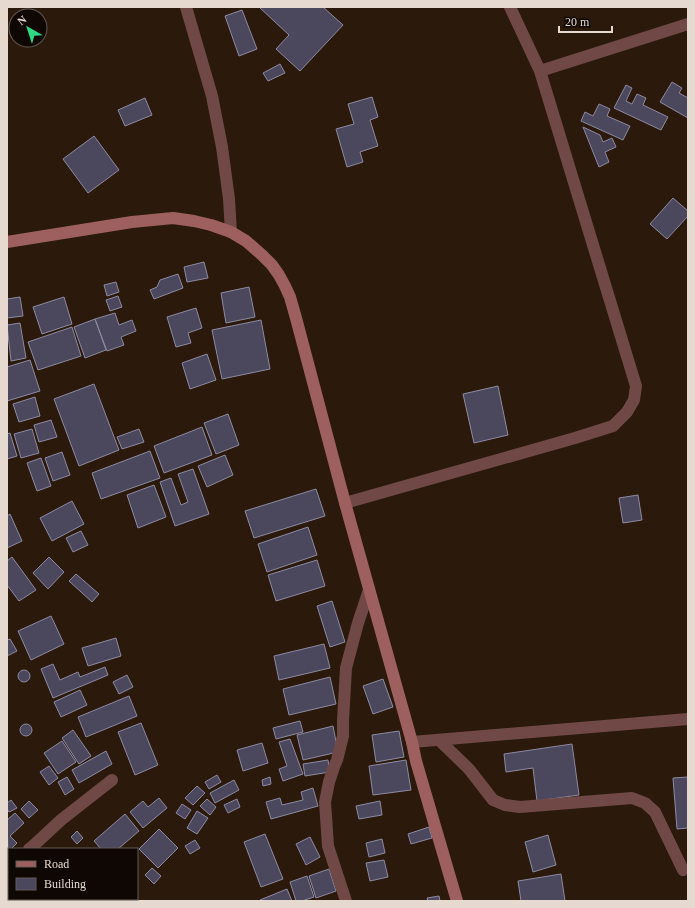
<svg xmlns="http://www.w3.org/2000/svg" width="695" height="908" font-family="Georgia,serif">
	<rect width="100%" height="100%" fill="#2b1a0b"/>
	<path fill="#4b485e" stroke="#8d8aa3" d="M259,7h64l20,18 -43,46 -24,-22 13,-14z
		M242,10l15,39 -18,7 -14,-40z
		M280,64l5,9 -17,8 -5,-8z
		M672,82l10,6 -3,5 9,5v20l-28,-16z
		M626,85l6,3 -6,13 6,3 5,-10 9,4 -3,7 25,12 -7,13 -47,-22z
		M372,97l6,20 -8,3 8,26 -18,6 3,10 -16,5 -11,-38 18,-5 -6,-20z
		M145,98l7,17 -27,11 -7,-16z
		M599,104l11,5 -3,7 23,10 -7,14 -42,-19 4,-9 8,4z
		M583,127l17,8 3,7 9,-4 4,9 -11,5 4,10 -10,5z
		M94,136l25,34 -31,23 -25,-34z
		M673,198l15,13v5l-21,23 -17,-15z
		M204,262l4,16 -21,4 -3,-15z
		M178,274l5,14 -29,11 -4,-9 7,-3 3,-7z
		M116,282l3,10 -12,4 -3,-11z
		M249,287l6,30 -29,6 -5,-30z
		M118,296l4,11 -12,4 -4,-11z
		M20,297l3,19 -16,2v-19z
		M64,297l8,27 -30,10 -9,-27z
		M196,308l6,20 -14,5 3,10 -15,4 -9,-30z
		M115,313l4,12 13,-5 4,11 -15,6 3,8 -17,6 -12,-32z
		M95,319l11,31 -21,8 -11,-31z
		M261,320l9,49 -48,10 -10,-49z
		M20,323l6,35 -15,3 -4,-36z
		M72,327l9,29 -43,14 -10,-28z
		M207,354l9,26 -26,9 -8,-26z
		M30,360l10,31 -33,10v-34z
		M94,384l25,66 -40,16 -25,-67z
		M498,386l10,49 -34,8 -11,-49z
		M35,397l5,19 -21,6 -6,-18z
		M228,414l11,31 -23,9 -12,-31z
		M51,420l6,17 -18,5 -5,-17z
		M202,427l10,28 -48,18 -10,-27z
		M32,429l7,24 -18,5 -7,-24z
		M139,429l5,13 -22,7 -5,-12z
		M10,433l7,23 -10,3v-25z
		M150,451l10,27 -59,21 -9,-26z
		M62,452l8,23 -17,6 -8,-23z
		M225,455l8,20 -26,12 -9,-21z
		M41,458l10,28 -14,5 -10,-28z
		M193,469l16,45 -34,12 -15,-44 11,-4 10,27 7,-3 -10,-28z
		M154,485l12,32 -28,11 -11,-33z
		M316,489l9,27 -71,22 -9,-27z
		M638,495l4,25 -19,3 -4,-25z
		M72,501l12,23 -32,17 -12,-23z
		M10,514l12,27 -15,7v-32z
		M308,527l9,28 -50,17 -9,-28z
		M81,531l7,14 -15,7 -7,-14z
		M12,557l24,33 -17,11 -12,-16v-24z
		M49,557l15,15 -16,17 -15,-16z
		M317,560l8,26 -49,15 -8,-26z
		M76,574l23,20 -7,8 -23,-21z
		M332,601l13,41 -15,5 -13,-41z
		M51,616l13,28 -33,16 -13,-29z
		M116,638l5,18 -33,10 -6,-18z
		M10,639l7,12 -10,5v-16z
		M324,644l6,24 -51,12 -5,-24z
		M53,664l7,16 18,-8 2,5 25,-10 3,8 -55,23 -12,-29z
		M18 676a6 6 0 1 1 12 0a6 6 0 1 1-12 0Z
		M127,675l6,12 -14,7 -6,-12z
		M330,677l6,27 -47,11 -6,-26z
		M383,679l10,28 -20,7 -10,-28z
		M80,690l7,15 -26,12 -7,-15z
		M129,696l8,20 -51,21 -8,-20z
		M300,721l3,11 -27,7 -3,-11z
		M141,723l17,42 -23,10 -17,-43z
		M20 730a6 6 0 1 1 12 0a6 6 0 1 1-12 0Z
		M333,726l5,26 -35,8 -6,-25z
		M73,730l18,26 -12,8 -17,-26z
		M399,731l5,26 -28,5 -4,-27z
		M290,739l13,35 -20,7 -4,-12 8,-3 -8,-24z
		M62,741l14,21 -18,12 -14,-21z
		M262,743l6,20 -25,8 -6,-21z
		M572,744l7,51 -42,6 -4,-33 -27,4 -2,-18z
		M106,751l6,13 -33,19 -7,-13z
		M328,760l2,12 -25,4 -2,-12z
		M406,760l5,30 -38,5 -4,-29z
		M49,766l9,12 -9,7 -9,-13z
		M217,775l4,7 -12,7 -4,-7z
		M67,777l7,12 -9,6 -7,-13z
		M270,777l1,7 -8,2 -1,-6z
		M688,777v51l-11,1 -4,-51z
		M234,780l5,10 -24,13 -5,-10z
		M197,786l8,7 -12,12 -8,-7z
		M313,788l5,18 -47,13 -5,-17 14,-4 2,7 21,-5 -2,-8z
		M159,798l8,10 -24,20 -13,-16 13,-11 5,6z
		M207,799l9,8 -6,8 -10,-9z
		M237,799l3,8 -12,6 -4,-8z
		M11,800l6,8 -8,4 -2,-3v-6z
		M29,801l9,9 -9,8 -8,-9z
		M380,801l2,14 -23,4 -3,-13z
		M182,804l9,6 -6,9 -9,-6z
		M197,811l11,7 -11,16 -10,-6z
		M15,813l9,10 -14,13 7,7 -6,6h-2l-1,3 -1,-32z
		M125,814l14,17 -21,18h-17l-7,-8z
		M429,827l3,11 -21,6 -3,-10z
		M159,829l19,19 -20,20 -19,-19z
		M77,831l6,7 -6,6 -6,-7z
		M265,834l18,45 -22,8 -17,-45z
		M548,835l8,30 -23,7 -8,-30z
		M310,837l10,20 -14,8 -10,-21z
		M382,839l3,14 -16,4 -3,-14z
		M195,840l5,8 -10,6 -5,-8z
		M384,860l4,17 -18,4 -4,-18z
		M152,868l9,8 -7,8 -9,-9z
		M329,869l7,22 -20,7 -7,-22z
		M561,874l4,27h-44l-3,-20z
		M307,876l7,21 -12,4h-6l-6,-19z
		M287,889l5,12h-32v-1z
		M439,896l1,5h-12l-1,-3z"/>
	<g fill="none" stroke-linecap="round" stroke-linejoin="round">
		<path stroke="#704947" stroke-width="12" d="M186,7l26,89 10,51 7,52 2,33
			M540,71l148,-47
			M345,503l230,-65 38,-12 14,-14 7,-12 2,-14 -96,-315 -30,-64
			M439,740l30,29 24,31 12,5 15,2 112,-9 13,5 10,9 28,58
			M412,742l276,-23
			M29,849l4,-3 28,-26 51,-40
			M7,862l2,-1
			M346,901l-18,-55 -3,-44 4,-20 5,-15 3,-7 6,-24v-15l3,-53 12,-45 11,-33"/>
		<path stroke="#9d605e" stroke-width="12" d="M7,242l125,-20 41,-4 21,3 17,4 20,7 15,9 16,14 10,10 7,10 6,11 5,11 6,21 49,185 67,239 4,19 41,140"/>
	</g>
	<rect width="695" height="908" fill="none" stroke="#e5d9d0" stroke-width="16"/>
	<rect x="8" y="848" width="130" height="52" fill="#0e0703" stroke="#645b55"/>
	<rect x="16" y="861" width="20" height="6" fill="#9d605e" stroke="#645b55"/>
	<text x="44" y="868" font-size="12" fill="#e5d9d0">Road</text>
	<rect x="16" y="878" width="20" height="12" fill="#4b485e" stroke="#645b55"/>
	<text x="44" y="888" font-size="12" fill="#e5d9d0">Building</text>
	<g transform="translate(28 28) rotate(321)"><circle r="19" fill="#0e0703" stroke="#645b55"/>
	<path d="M0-3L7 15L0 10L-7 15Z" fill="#2dd883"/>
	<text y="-6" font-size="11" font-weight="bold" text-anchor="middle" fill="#e5d9d0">N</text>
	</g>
	<path d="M559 26v6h53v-6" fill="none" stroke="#e5d9d0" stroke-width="2"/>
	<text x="565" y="26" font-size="12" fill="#e5d9d0" stroke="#0e0703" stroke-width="3" paint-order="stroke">20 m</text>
</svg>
